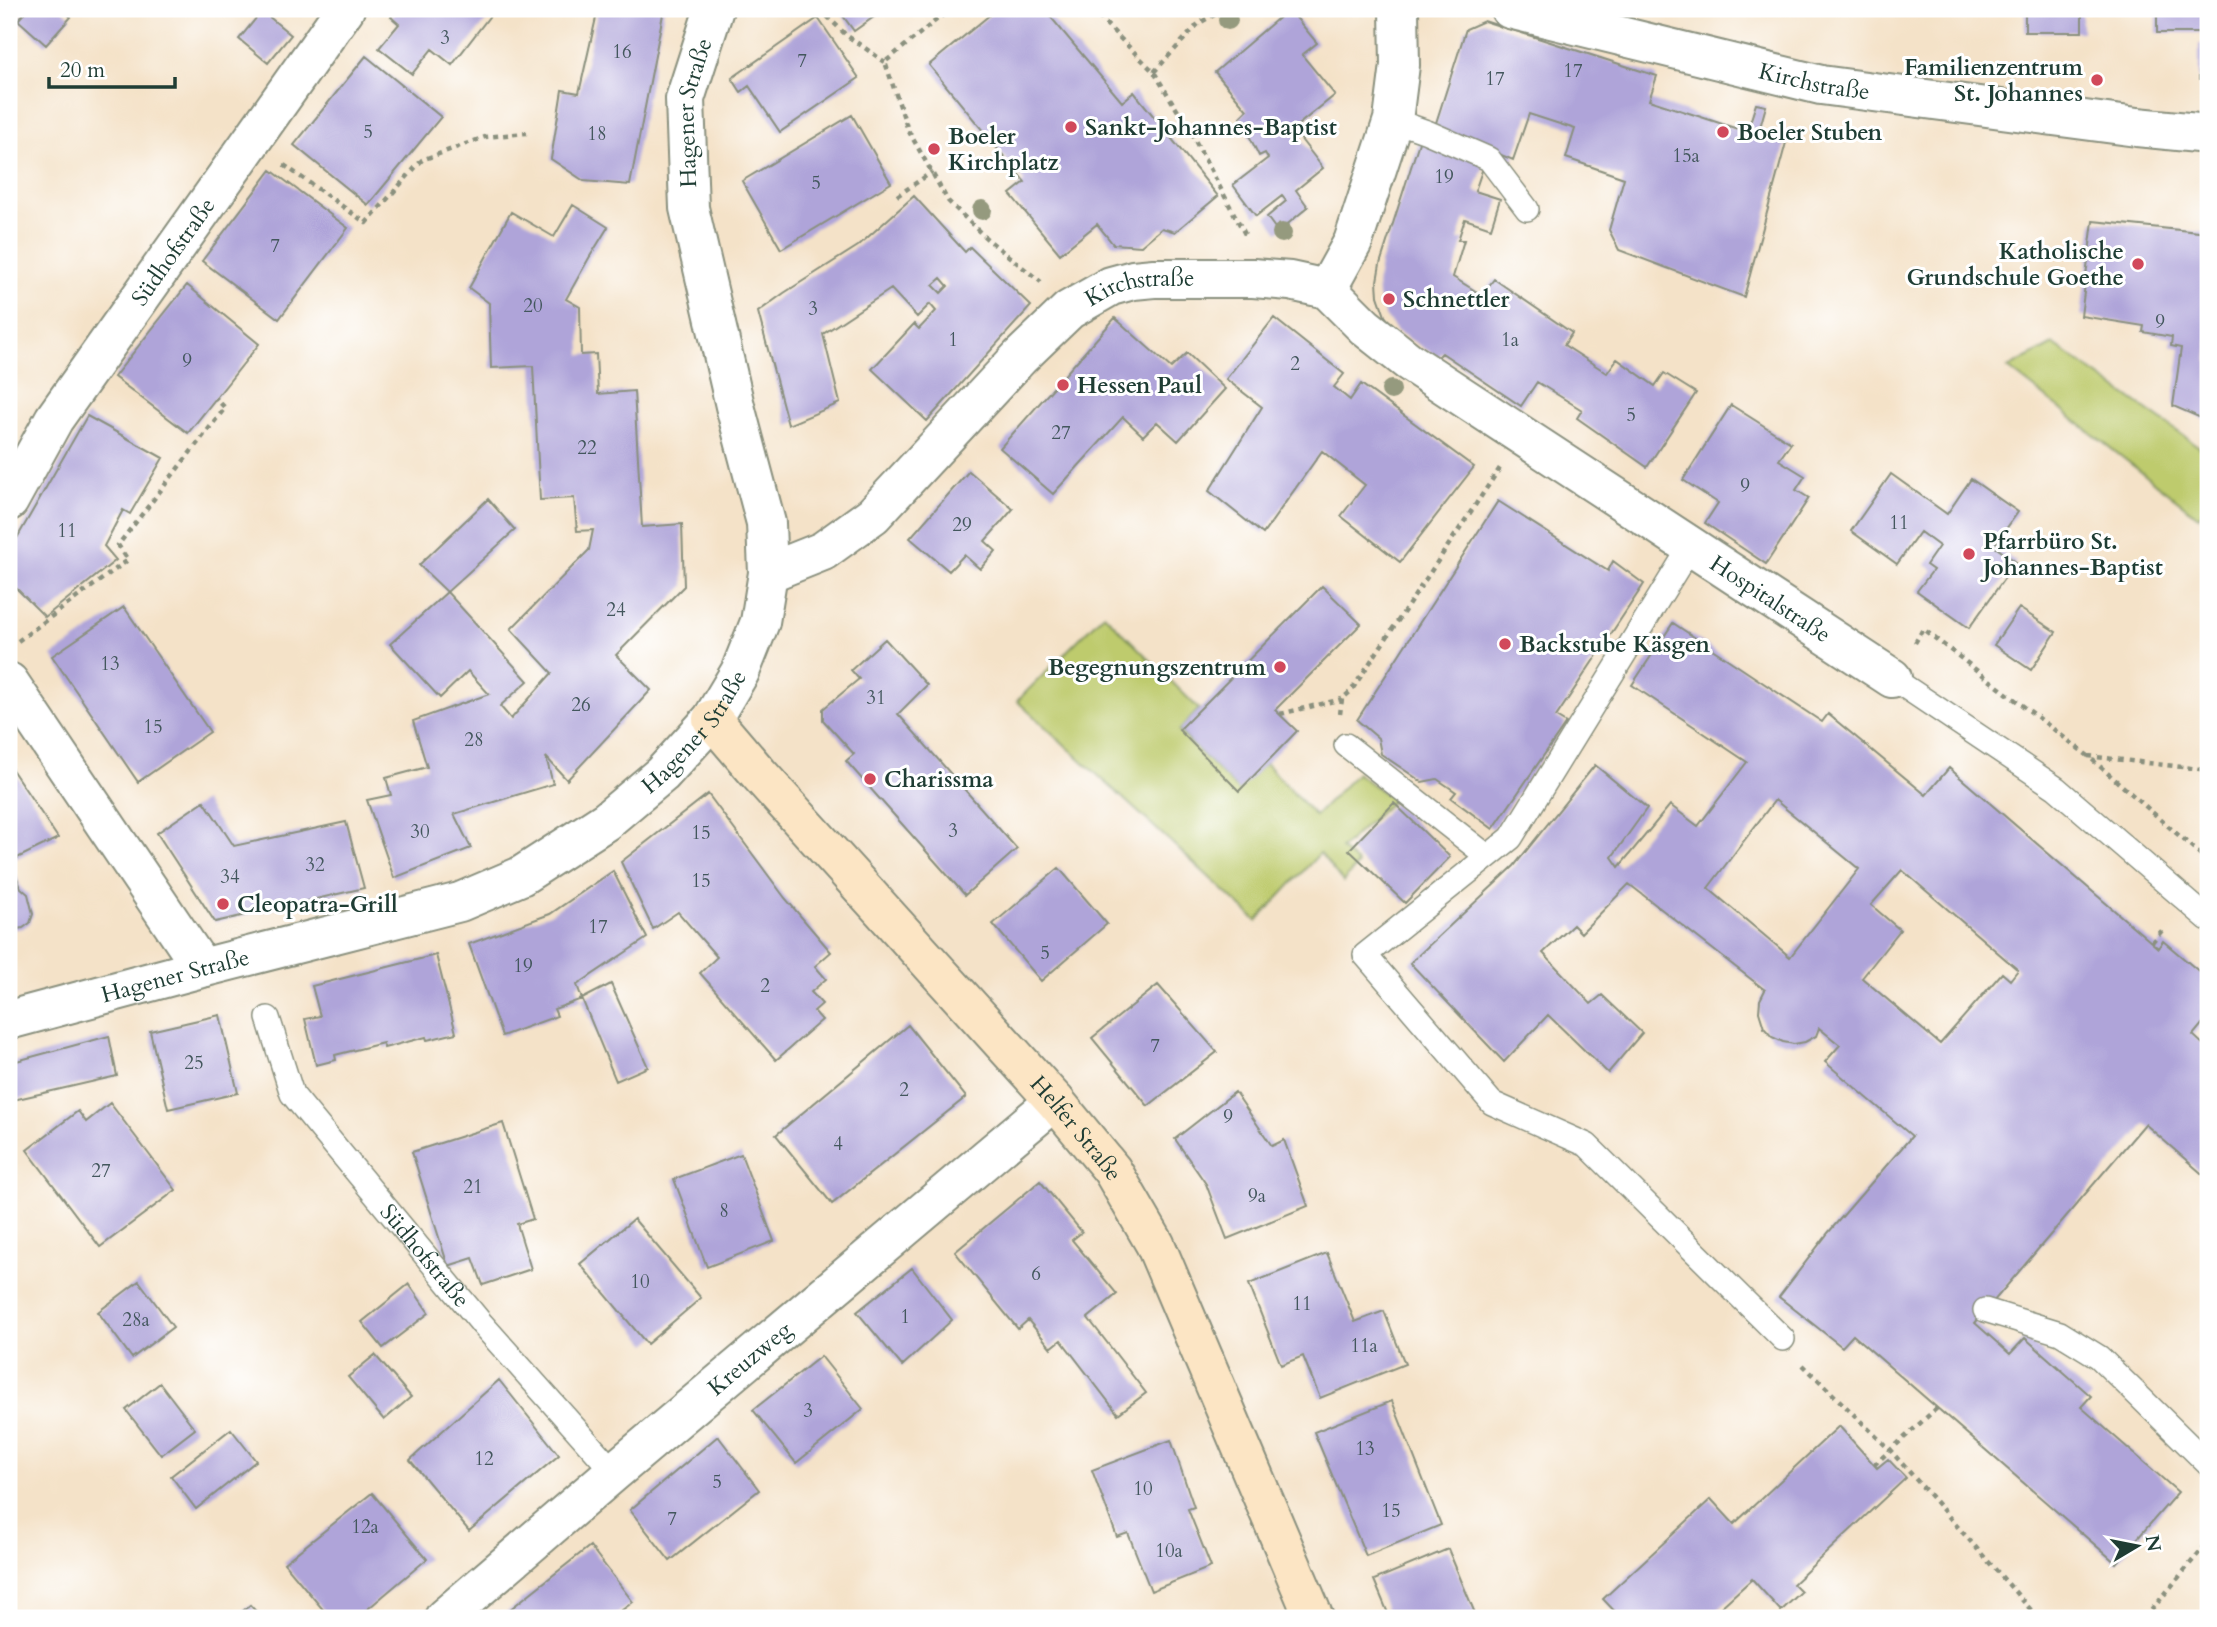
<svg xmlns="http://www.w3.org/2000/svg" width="2217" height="1627" font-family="Cardo,serif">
	<rect width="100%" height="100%" fill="#fff"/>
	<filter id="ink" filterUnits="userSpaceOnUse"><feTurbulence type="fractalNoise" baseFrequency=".0143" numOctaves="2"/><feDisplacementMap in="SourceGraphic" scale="14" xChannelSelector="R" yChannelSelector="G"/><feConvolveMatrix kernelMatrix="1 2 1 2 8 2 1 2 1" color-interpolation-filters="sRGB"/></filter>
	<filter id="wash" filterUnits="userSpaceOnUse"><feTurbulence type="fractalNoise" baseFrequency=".00686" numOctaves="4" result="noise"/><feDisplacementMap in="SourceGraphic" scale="28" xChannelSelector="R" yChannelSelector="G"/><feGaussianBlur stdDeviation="1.57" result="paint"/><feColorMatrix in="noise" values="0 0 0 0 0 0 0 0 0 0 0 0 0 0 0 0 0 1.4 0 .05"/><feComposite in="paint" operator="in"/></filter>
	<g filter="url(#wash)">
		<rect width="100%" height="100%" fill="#f4e2c8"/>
		<path fill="#becb6d" stroke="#6e8450" stroke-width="2" d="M2053,344l155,109v50l-9,14 -191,-149z
			M1104,614l95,95 -20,22 59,59 27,-27 50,53 42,-43 36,27 -52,49 17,15 -15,18 -23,-29 -63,68 -240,-220z"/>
		<g id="blocks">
			<path fill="#afa4d9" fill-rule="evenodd" d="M28,9h34l9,8 -25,28 -28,-25z
				M397,9h98l-43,56 -20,-16 -20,25 -33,-26 20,-24 -8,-7z
				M598,9h66l-34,176 -46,-4 -33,-22 11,-69 17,3z
				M838,9h47l-31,22z
				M997,9h47l78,93 12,-10 84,104 -43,36 -13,-4 -21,18 -28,-2 -16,-20 -37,30 -50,-60 15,-12 -96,-117z
				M1289,9l28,34 -15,12 33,40 -42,34 30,39 -27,22 12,17 -30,25 -11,-15 19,-16 -4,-5 -26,20 -23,-31 35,-27 -3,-5 -6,3 -19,-39 7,-7 -32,-38z
				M2025,9h178v24h-46v-21l-75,-1v21h-57z
				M262,11l29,24 -23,28 -29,-24z
				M818,18l41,60 -79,54 -31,-46 -8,6 -9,-14z
				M1484,21l173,55 -8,24 98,32 9,-28 10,2 -7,25 28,8 -43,158 -125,-47 -10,-20 15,-52 -58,-20 9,-29 -46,-15 -16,46 -21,-9 -7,11 -10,29 25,8 -9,29 -26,-9 -7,21h6l-11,37 29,18 12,-16 78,54 -8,12 43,28 10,-14 38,27 9,-13 32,20 -49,74 -70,-49 5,-8 -45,-28 -16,24 -79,-53 -4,4 -41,-26 -12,-15 -7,-20 -1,-15 3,-17 41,-128 14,-10 31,-97z
				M2199,44h9v35h-9z
				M366,56l75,61 -73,88 -74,-60z
				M852,115l39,68 -110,66 -39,-68z
				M271,170l77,58 -69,91 -77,-58z
				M914,196l51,56 5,-5 61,59 -104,115 -55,-52 42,-45 5,5 17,-18 -6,-7 -13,13 -26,-28 -68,45 17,69 -52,22 -30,-113 26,-19 74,-47zM941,278l7,8 -7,7 -8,-8z
				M573,205l35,22 -19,31 -23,41 14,8 1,48 15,-1 2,40 36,-3 8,136 40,-3 2,62 -68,69 35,35 -84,90 -21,-23 7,27 -99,30 17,34 -77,30 -27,-78 24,-5 -5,-17 41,-11 -14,-46 76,-27 -21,-23 -28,27 -50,-54 57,-52 81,89 -28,25 11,13 41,-46 -41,-44 78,-79 4,-20 -16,1 -3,-33 -34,2 -7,-134 -42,2 -2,-65 -20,-15 42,-76 43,25z
				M2093,221l115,12v188l-35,-15 8,-58 -10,-2 1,-9 -29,-5 1,-6 -63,-10z
				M187,285l72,59 -71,89 -74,-56z
				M1115,318l56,50 16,-15 38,36 -47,52 -21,-19 -14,14 -20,-19 -70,77 -53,-46z
				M1274,318l70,56 -10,13 16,13 11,-16 113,83 -74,95 -59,-46 24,-31 -43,-34 -59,83 -54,-43 53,-84 -36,-28z
				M1731,405l60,38 -12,17 26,16 -9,14 13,8 -43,66 -61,-41 13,-20 -35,-23z
				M87,416l76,42 -33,56 -7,-4 -19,36 12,14 -71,57 -36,-36v-29z
				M969,471l44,38 -28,32 11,10 -16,18 -16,-14 -15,16 -39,-33z
				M1891,474l56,40 24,-35 47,33 -24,34 22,16 -47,66 -52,-37 16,-21 -7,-5 13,-19 -19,-14 -23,32 -46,-33z
				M488,499l27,31 -68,62 -28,-27z
				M1498,501l110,70 5,-10 31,23 -88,133 10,6 -73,106 -42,-31 5,-6 -19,-13 -15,3 -41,-28 -3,-16 -21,-18z
				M1322,586l39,38 -86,86 22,21 -58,60 -60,-61z
				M124,607l86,125 -72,50 -86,-126z
				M2019,608l37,24 -25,38 -37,-25z
				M1673,623l149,99 6,-8 98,81 23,-27 209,180 5,-7 45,38v38l-15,18 15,14v130l-63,-55 -170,199 35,31 15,-16 66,58 -10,11 97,85 -62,71 -263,-228 -11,12 -63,-50 49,-64 84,-97 -87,-74 15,-17 -21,-17 -3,8 -11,6 -11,2 -11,-2 -11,-5 -8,-9 -5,-16 1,-12 5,-10 -136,-106 -48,49 -8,-8 -30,28 48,51 11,-9 40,38 -34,40 -60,-58 -44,47 -94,-99 104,-97 81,-101 52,43 -35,49 7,10 51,-62 28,21 49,-64 -115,-77zM1775,800l84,69 -69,88 -82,-69zM1902,870l116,100 -8,10 -8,-7 -62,71 -78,-66 38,-48 -29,-25z
				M885,639l42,46 -29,29 119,135 -52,46 -119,-134 8,-7 -31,-34v-11l36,-30 -8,-9z
				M9,765l49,73 -47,23 10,27 7,6 5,20 -3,9 -7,5 -7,1h-7z
				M708,794l77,104 46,54 -16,14 11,13 -15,13 11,12 -8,7 8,9 -46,40 -76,-87 17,-16 -39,-45 -25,17 -32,-67z
				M204,801l30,45 112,-24 18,66 -149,34 -58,-89z
				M1394,803l56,54 -45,46 -56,-53z
				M1059,868l48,56 -66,57 -48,-57z
				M613,871l34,67 -70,47 5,14 -28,10 3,7 -55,20 -33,-92 81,-30z
				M436,955l20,78 -29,7 -1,-3 -42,11 -1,-5 -48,12 1,5 -20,5 -11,-46 15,-3 -8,-30z
				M611,984l37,83 -32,14 -34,-82z
				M1158,985l59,67 -69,54 -56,-68z
				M220,1015l18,78 -70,16 -18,-78z
				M908,1025l58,72 -134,107 -56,-69z
				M109,1036l8,40 -108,25v-38z
				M1235,1092l37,54 12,-6 24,66 -81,33 -21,-55 -31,-45z
				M110,1103l66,87 -76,57 -73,-97 51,-39 8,11z
				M503,1123l30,96 -16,5 14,45 -48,16 -10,-27 -25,8 -36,-114z
				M741,1154l33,87 -67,26 -33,-88z
				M1040,1181l42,51 -10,8 45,54 -29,24 58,75 -28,21 -57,-74 -10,8 -23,-28 -10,9 -63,-77z
				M634,1219l67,79 -54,46 -67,-80z
				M1327,1253l28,69 29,-11 21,53 -85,34 -17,-42 -22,9 -32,-81z
				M912,1268l40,52 -50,46 -45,-54z
				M139,1281l34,46 -41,31 -34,-46z
				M409,1284l20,29 -46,35 -21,-26z
				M375,1355l36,42 -27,23 -36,-43z
				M821,1356l42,53 -67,54 -43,-53z
				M499,1380l60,75 -90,76 -59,-71z
				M160,1383l35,46 -34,26 -35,-45z
				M1392,1401l49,124 -75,31 -52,-124z
				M1839,1426l38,42 11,-9 18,19 -113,106 8,8 -20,19 -29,-32 -43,39h-88l-18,-19 108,-100 23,25z
				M231,1429l25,32 -60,48 -25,-33z
				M718,1436l41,54 -89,71 -40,-51z
				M1171,1440l23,67 -6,2 23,58 -60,24 -23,-58 -11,4 -25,-67z
				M372,1493l55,66 -70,59h-27l-46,-55z
				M590,1546l43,56 -22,16h-112z
				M1448,1549l29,69h-87l-16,-38z
				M250,1605l12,13h-27z"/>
		</g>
	</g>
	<g filter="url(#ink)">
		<use href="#blocks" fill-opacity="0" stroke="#8a907e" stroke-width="2"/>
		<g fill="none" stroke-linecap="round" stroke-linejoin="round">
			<defs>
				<g id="lane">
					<path d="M1393,120l34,12 62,27 38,50"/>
					<path d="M1691,546l-180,292 -146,117 127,148 95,42 196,194"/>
					<path d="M1892,678l164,110 152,131"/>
					<path d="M1346,745l141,111"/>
					<path id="s1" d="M268,1018l24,76 190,230 132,148"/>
					<path d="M1985,1310l75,23 39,24 109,107"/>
				</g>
				<g id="street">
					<path id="s2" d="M1510,9l311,76 316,42 71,7"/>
					<path id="s3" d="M1327,289l38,38 43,34 484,317"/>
					<path id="s4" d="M9,501l45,-82 291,-410"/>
					<path id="s5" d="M768,573l55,-22 50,-36 147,-158 49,-47 42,-24 22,-6 21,-2h99l37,3 37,8 26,-47 40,-122 7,-55 -1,-56"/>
					<path d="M9,682l193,286"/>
					<path id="s6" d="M9,1020l193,-52 258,-66 61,-26 85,-55 56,-47 50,-55 28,-47 20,-50 8,-49 -2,-50 -31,-117 -46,-198 -4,-109 29,-90"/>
					<path id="s7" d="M444,1618l170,-146 441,-371"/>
				</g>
				<g id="secondary">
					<path id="s8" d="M712,719l47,55 296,327 57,69 43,74 159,374"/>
				</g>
			</defs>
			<use href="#lane" stroke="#8a907e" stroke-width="26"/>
			<use href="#street" stroke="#8a907e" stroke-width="42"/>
			<use href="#secondary" stroke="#8a907e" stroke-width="42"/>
			<path stroke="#8a907e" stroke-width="4.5" stroke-dasharray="5 5" stroke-linecap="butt" d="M820,9l26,26 39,27
				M954,9l-14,8 -55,45 23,68 40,71 38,37 55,44
				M1091,9l63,63 36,59 57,107
				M1154,72l45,-49 27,-14
				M284,165l82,58 56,-63 63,-23 42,-4
				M897,196l35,-24
				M18,641l110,-81 -10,-15 107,-137 -9,-10
				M1915,643l8,-14 164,126 121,106
				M1280,714l62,-15
				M1340,714l2,-15 9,-8 149,-223
				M2088,756l120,14
				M2152,942l13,-15
				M1803,1365l87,85 148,168
				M1874,1465l63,-57
				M2145,1618l63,-76"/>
			<use href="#lane" stroke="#fff" stroke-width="23"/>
			<use href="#street" stroke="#fff" stroke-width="38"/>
			<use href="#secondary" stroke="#fce5c4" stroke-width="38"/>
		</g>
		<g fill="#959a7e">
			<circle cx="1228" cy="20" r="10"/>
			<circle cx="982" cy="210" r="10"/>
			<circle cx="1282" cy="233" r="10"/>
			<circle cx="1391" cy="390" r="10"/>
		</g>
	</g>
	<g fill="#d1495b" stroke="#fff" stroke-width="2.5">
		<circle cx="2097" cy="80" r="7"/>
		<circle cx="1071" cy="127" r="7"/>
		<circle cx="1723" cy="132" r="7"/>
		<circle cx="934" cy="149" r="7"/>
		<circle cx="2138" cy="264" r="7"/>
		<circle cx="1389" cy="299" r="7"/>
		<circle cx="1063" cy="385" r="7"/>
		<circle cx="1969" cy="554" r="7"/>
		<circle cx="1505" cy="644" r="7"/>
		<circle cx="1280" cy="667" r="7"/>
		<circle cx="870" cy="779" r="7"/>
		<circle cx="223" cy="904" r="7"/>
	</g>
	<g text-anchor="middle" stroke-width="6" stroke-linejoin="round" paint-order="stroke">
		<g font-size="19" fill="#43575d">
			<text x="445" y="44">3</text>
			<text x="622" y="58">16</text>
			<text x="802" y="67">7</text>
			<text x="1573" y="77">17</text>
			<text x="1495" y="85">17</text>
			<text x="368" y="138">5</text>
			<text x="597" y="140">18</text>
			<text x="1686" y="162">15a</text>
			<text x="1444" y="183">19</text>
			<text x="816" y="189">5</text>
			<text x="275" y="252">7</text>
			<text x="533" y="312">20</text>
			<text x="813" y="315">3</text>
			<text x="2160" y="328">9</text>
			<text x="953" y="346">1</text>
			<text x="1510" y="346">1a</text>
			<text x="187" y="367">9</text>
			<text x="1295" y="370">2</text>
			<text x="1631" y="421">5</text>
			<text x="1061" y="439">27</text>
			<text x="587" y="454">22</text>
			<text x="1745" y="492">9</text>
			<text x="1899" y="529">11</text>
			<text x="962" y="531">29</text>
			<text x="67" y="537">11</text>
			<text x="616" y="616">24</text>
			<text x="110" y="670">13</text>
			<text x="876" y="704">31</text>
			<text x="581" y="711">26</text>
			<text x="153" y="733">15</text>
			<text x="474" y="746">28</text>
			<text x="953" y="837">3</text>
			<text x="420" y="838">30</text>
			<text x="701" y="839">15</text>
			<text x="315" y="871">32</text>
			<text x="230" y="883">34</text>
			<text x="701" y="887">15</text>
			<text x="598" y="933">17</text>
			<text x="1045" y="959">5</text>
			<text x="523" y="972">19</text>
			<text x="765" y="992">2</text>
			<text x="1155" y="1052">7</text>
			<text x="194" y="1069">25</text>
			<text x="904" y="1096">2</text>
			<text x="1228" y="1123">9</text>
			<text x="838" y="1150">4</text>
			<text x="101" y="1177">27</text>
			<text x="473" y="1193">21</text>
			<text x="1257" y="1202">9a</text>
			<text x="724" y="1217">8</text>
			<text x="1036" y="1280">6</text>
			<text x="640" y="1288">10</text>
			<text x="1302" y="1310">11</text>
			<text x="905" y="1323">1</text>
			<text x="136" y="1326">28a</text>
			<text x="1364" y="1352">11a</text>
			<text x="808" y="1417">3</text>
			<text x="1365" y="1455">13</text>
			<text x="484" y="1465">12</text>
			<text x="717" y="1488">5</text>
			<text x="1143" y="1495">10</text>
			<text x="1391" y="1517">15</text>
			<text x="672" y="1525">7</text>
			<text x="365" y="1533">12a</text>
			<text x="1169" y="1557">10a</text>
		</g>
		<g font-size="23" font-weight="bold" fill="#1f3d34" stroke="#fff" text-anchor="start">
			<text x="2083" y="75" text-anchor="end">Familienzentrum<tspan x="2083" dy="26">St. Johannes</tspan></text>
			<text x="1085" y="135">Sankt-Johannes-Baptist</text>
			<text x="1737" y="140">Boeler Stuben</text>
			<text x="948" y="144">Boeler<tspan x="948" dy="26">Kirchplatz</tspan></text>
			<text x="2124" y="259" text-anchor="end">Katholische<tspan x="2124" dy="26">Grundschule Goethe</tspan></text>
			<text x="1403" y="307">Schnettler</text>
			<text x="1077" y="393">Hessen Paul</text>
			<text x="1983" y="549">Pfarrbüro St.<tspan x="1983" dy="26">Johannes-Baptist</tspan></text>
			<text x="1519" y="652">Backstube Käsgen</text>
			<text x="1266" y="675" text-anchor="end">Begegnungszentrum</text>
			<text x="884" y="787">Charissma</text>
			<text x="237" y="912">Cleopatra-Grill</text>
		</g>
		<g font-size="23" fill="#1f3d34" stroke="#fff">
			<text dy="8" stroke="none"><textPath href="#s2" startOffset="313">Kirchstraße</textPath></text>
			<text dy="8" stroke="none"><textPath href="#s6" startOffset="1410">Hagener Straße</textPath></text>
			<text dy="8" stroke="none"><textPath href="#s4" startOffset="299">Südhofstraße</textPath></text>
			<text dy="8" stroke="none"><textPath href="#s5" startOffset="481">Kirchstraße</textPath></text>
			<text dy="8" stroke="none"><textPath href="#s3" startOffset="542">Hospitalstraße</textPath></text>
			<text dy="8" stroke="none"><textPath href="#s6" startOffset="760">Hagener Straße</textPath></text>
			<text dy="8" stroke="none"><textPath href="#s6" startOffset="172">Hagener Straße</textPath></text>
			<text dy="8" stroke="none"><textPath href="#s8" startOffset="548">Helfer Straße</textPath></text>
			<text dy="8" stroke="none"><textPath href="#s1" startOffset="289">Südhofstraße</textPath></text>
			<text dy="8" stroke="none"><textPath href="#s7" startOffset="401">Kreuzweg</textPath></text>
		</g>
	</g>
	<rect width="2217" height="1627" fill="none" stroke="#fff" stroke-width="35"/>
	<g transform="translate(2137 1546) rotate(80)" stroke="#ffffff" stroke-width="5" paint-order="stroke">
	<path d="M0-5L12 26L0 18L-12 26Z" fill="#1f3d34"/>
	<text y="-10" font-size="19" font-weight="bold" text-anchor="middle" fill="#1f3d34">N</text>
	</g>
	<path d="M49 77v10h126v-10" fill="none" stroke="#1f3d34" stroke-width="3.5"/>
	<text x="60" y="77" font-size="21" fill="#1f3d34" stroke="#ffffff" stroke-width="5" paint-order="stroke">20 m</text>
</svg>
